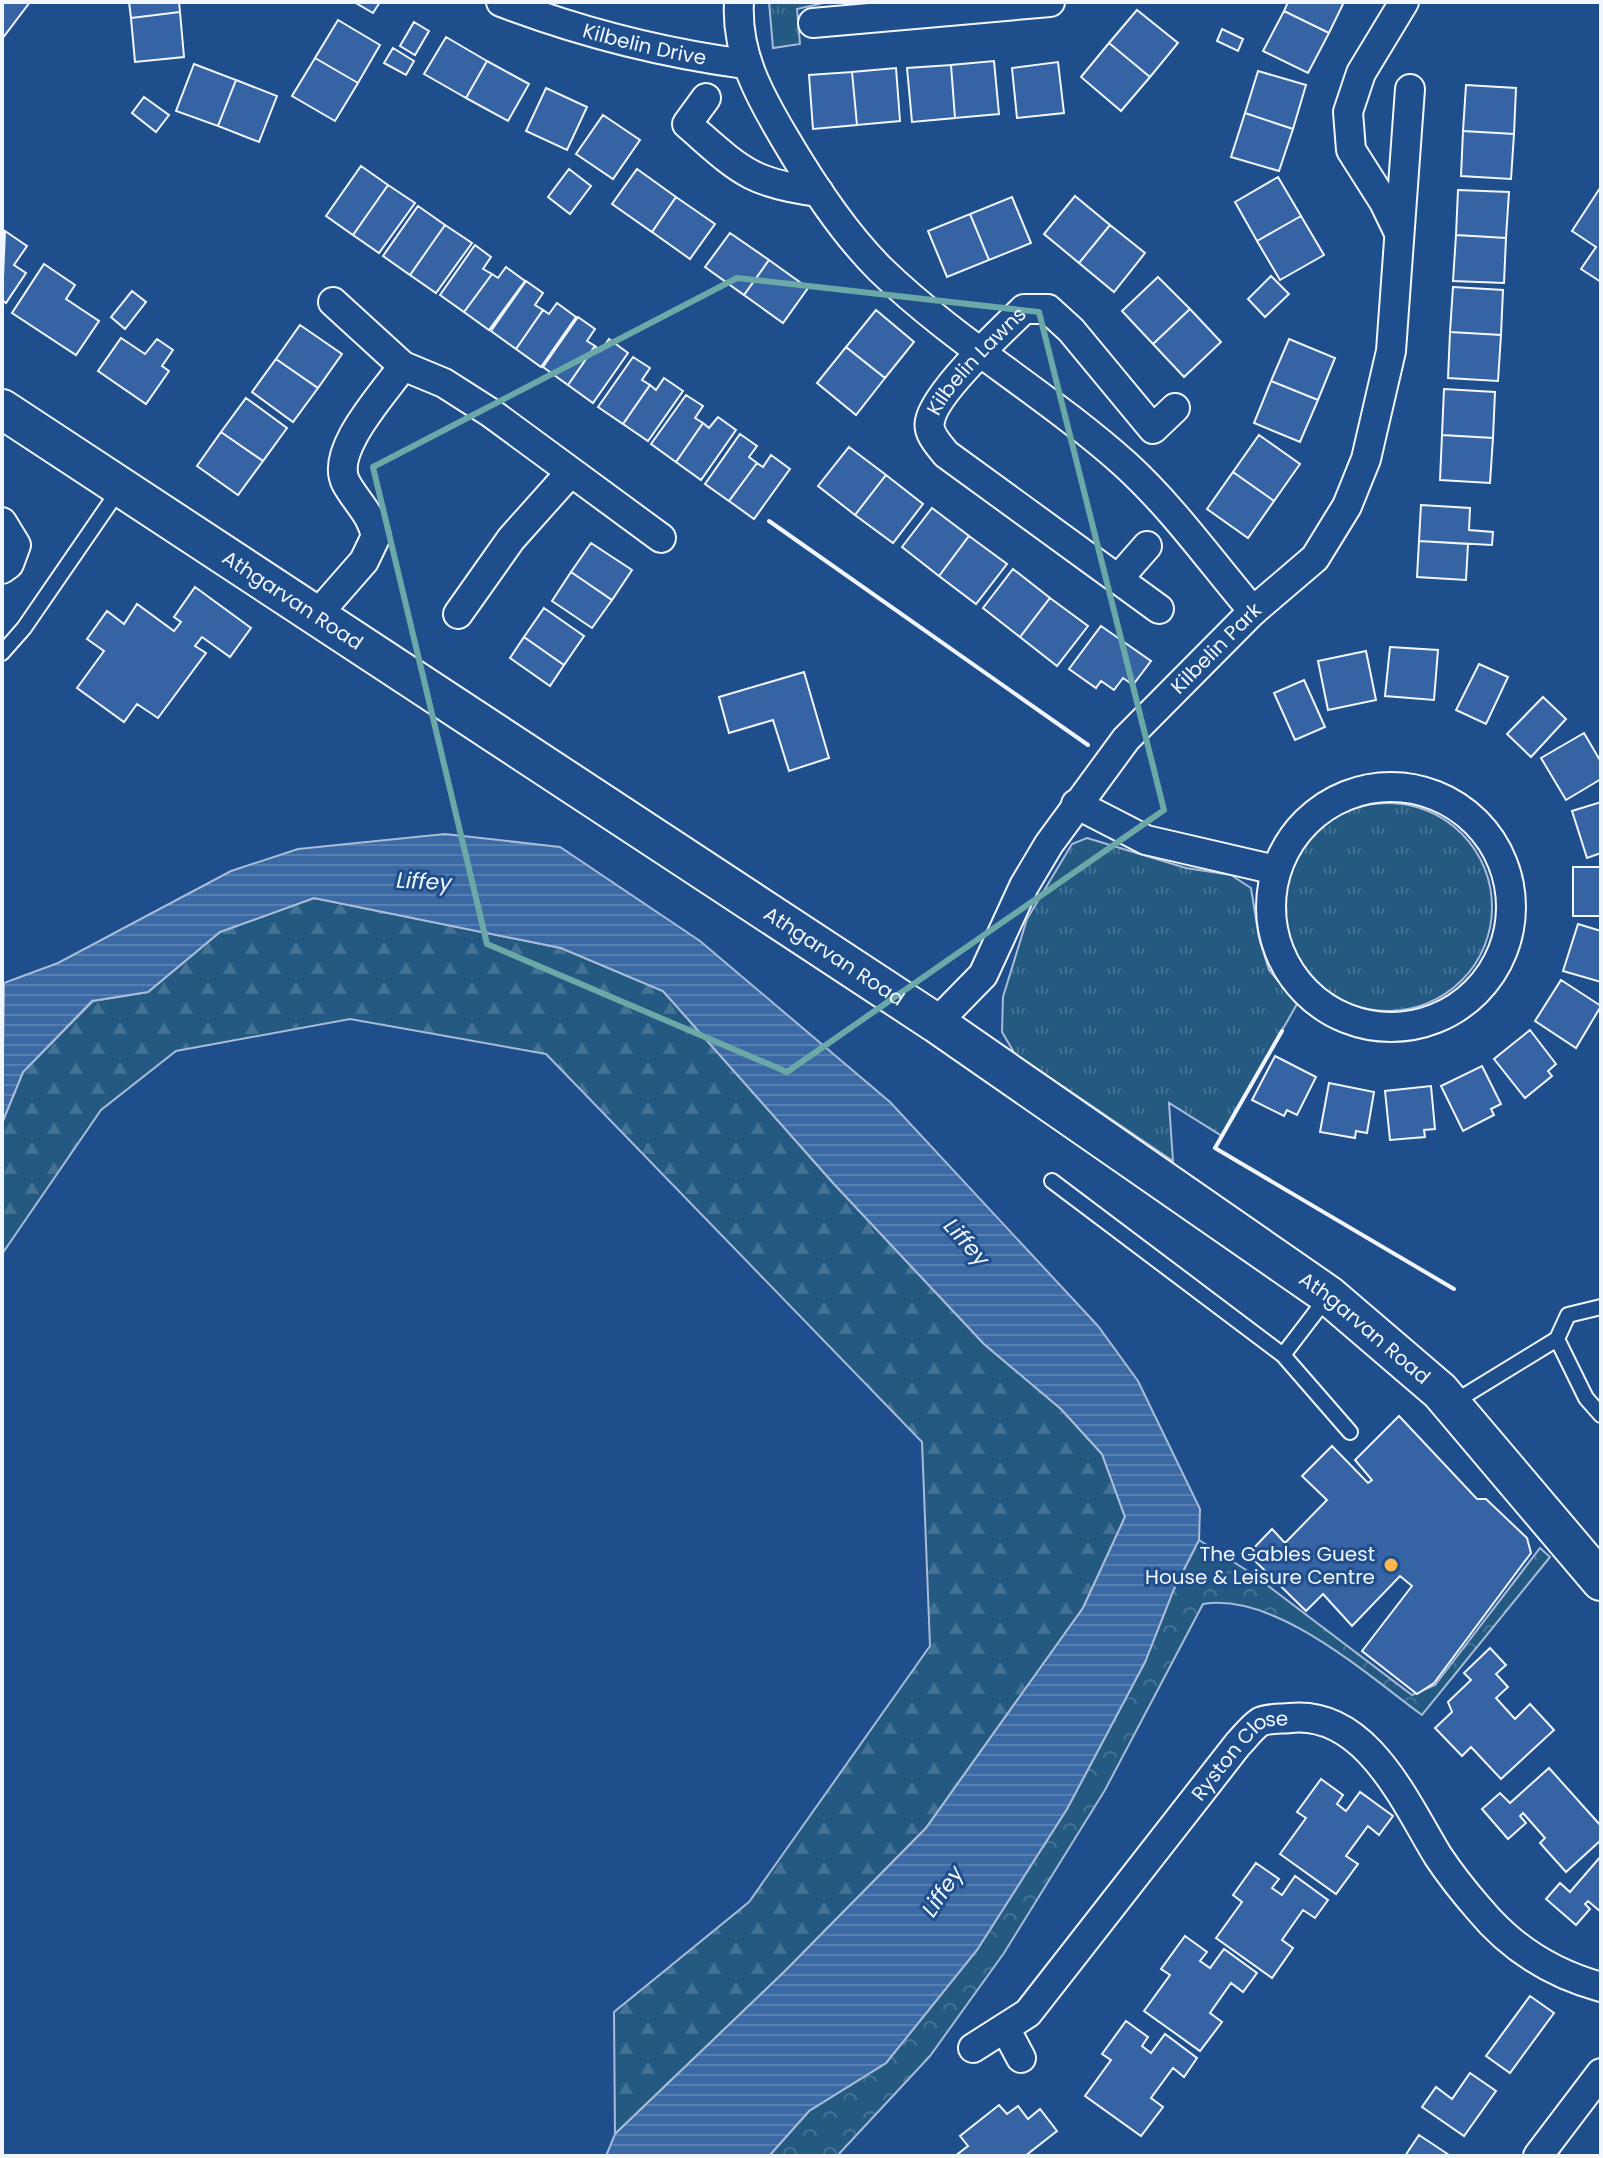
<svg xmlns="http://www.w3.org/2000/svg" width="1603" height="2158" font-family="Poppins,sans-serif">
	<defs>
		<pattern id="grass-tufts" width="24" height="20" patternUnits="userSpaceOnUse" patternTransform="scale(2)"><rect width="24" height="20" fill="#245a82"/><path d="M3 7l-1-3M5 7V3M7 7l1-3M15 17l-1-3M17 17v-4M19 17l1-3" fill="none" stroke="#447295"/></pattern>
		<pattern id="forest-firs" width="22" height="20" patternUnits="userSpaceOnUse" patternTransform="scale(2)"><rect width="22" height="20" fill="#245a82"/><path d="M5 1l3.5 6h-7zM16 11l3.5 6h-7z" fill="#447295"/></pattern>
		<pattern id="park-crowns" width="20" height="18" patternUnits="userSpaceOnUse" patternTransform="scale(2)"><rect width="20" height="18" fill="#245a82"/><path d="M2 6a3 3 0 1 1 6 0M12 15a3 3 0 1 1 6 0" fill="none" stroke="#447295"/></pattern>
		<pattern id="water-rules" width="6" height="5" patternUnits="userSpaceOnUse" patternTransform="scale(2)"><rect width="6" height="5" fill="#3b69a3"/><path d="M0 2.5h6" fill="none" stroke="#587fb1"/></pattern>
	</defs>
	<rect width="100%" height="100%" fill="#1f4e8c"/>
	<path fill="url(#grass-tufts)" stroke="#a8bbd7" stroke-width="2" d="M769,2h59l-31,7 3,35 -27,4z
		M1284 907a104 104 0 1 1 208 0a104 104 0 1 1-208 0Z
		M1087,838l99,30 45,7 20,13 8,50 10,32 28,34 -75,132 -53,-33 4,58 -158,-107 -13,-22 1,-35 24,-78 45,-75z"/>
	<path fill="url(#forest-firs)" stroke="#a8bbd7" stroke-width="2" d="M314,898l247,50 102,43 171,193 150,160 77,65 41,45 23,63 -42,91 -157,220 -140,142 -171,164 -1,-122 135,-110 181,-256 -8,-204 -376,-388 -196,-35 -174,32 -75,59 -99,144v-131l21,-51 70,-71 55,-9 72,-60z"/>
	<path fill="url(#park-crowns)" stroke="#a8bbd7" stroke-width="2" d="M1199,1540l55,35 158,120 23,-10 105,-137 10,9 -128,158c-55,-40 -146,-123 -219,-111l-98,186 -101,163 -74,103 -93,100h-68l40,-45 77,-48 91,-113 90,-141 78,-147 29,-73z"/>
	<path fill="url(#water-rules)" stroke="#a8bbd7" stroke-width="2" d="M445,834l115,13 140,94 190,161 208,224 40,55 62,128 -1,31 -25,49 -29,73 -78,147 -90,141 -91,113 -77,48 -40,45h-163l9,-22 171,-164 140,-142 157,-220 42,-91 -23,-63 -41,-45 -77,-65 -150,-160 -171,-193 -102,-43 -247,-50 -94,34 -72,60 -56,9 -69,71 -21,51 2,-140 54,-20 173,-92 67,-22z"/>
	<path fill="#3563a3" stroke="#f2f6ff" stroke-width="2" d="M2,2h28l-28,37z
		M129,2h50l1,10 -49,6z
		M354,2h26l-7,11z
		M1288,2h56l-15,31 -45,-22z
		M1137,10l41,33 -28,34 -41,-34z
		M1284,11l45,22 -21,40 -45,-22z
		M180,12l4,45 -49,5 -4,-44z
		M338,20l42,25 -22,38 -43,-25z
		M414,22l15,9 -14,24 -15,-9z
		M1222,29l21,10 -5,12 -21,-10z
		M446,37l41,24 -21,37 -42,-24z
		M1109,43l41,34 -29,34 -40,-34z
		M393,48l21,13 -8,14 -22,-12z
		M315,58l43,25 -23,38 -43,-25z
		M487,61l42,23 -21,37 -42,-23z
		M994,61l5,53 -44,4 -4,-53z
		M1058,62l6,51 -47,5 -5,-50z
		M194,64l42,16 -18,46 -42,-15z
		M951,65l4,53 -43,4 -5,-54z
		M896,68l4,53 -43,4 -5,-53z
		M1258,71l48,14 -13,44 -48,-16z
		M852,72l5,53 -44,4 -4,-54z
		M236,80l41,16 -18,46 -41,-16z
		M1466,85l50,3 -2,46 -51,-3z
		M546,88l41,19 -20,43 -41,-19z
		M144,97l25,18 -13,17 -24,-19z
		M1245,113l48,16 -14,42 -48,-14z
		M603,115l37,25 -27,39 -37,-25z
		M1463,131l51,3 -3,45 -50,-3z
		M361,166l27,19 -35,50 -27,-19z
		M569,169l22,17 -21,28 -22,-17z
		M637,169l39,28 -24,35 -40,-28z
		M1278,177l23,39 -44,25 -22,-39z
		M388,185l27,18 -36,50 -26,-18z
		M1600,188l1,1v93l-20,-13 15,-22 -24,-16z
		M1458,190l51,2 -3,46 -50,-3z
		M1075,196l35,29 -31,38 -35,-29z
		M676,197l39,27 -25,35 -38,-27z
		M1012,197l19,46 -42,17 -19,-46z
		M418,206l27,19 -35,50 -27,-19z
		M970,214l19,46 -42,17 -19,-46z
		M1301,216l23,39 -44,25 -23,-39z
		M445,225l27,18 -36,50 -26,-18z
		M1110,225l35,28 -31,39 -35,-29z
		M5,231l22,15 -13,19 12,8 -20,30 -4,-3z
		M730,233l39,27 -25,35 -39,-28z
		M1456,235l50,3 -2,45 -51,-2z
		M475,245l16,12 -8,12 9,5 -28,38 -24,-17z
		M769,260l39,28 -25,35 -39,-28z
		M44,264l31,21 -9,14 33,22 -23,34 -64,-42z
		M506,267l19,14 -36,49 -25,-18 28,-38 6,4z
		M1271,276l18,18 -24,23 -17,-18z
		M1158,277l32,32 -37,35 -31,-33z
		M526,281l17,12 -8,12 8,5 -27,39 -25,-18z
		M1453,287l50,3 -2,45 -51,-3z
		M132,291l14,11 -21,27 -14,-12z
		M557,303l19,14 -35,50 -25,-18 27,-39 6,4z
		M1190,309l31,33 -37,35 -31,-33z
		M876,310l38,32 -29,36 -39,-31z
		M578,317l17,12 -8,12 8,5 -27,39 -25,-18z
		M300,325l42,29 -24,34 -42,-29z
		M1450,332l51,3 -3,46 -50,-3z
		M121,338l24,16 12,-15 16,11 -11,16 7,5 -23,33 -48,-33z
		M609,339l19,14 -35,50 -25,-18 27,-39 6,5z
		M1289,339l46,19 -17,42 -47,-19z
		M846,347l39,31 -29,37 -39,-32z
		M633,357l17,11 -8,12 8,5 -27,39 -25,-17z
		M276,359l42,29 -25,34 -41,-30z
		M664,378l19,13 -35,50 -25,-17 27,-39 6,5z
		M1271,381l47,19 -18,42 -46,-19z
		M1444,389l51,3 -2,46 -51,-3z
		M686,395l17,11 -8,12 8,5 -27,39 -25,-18z
		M246,398l41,30 -24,33 -42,-29z
		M718,417l18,13 -35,50 -25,-18 27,-39 6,5z
		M221,432l42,29 -25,34 -41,-29z
		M740,434l17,12 -8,11 8,6 -28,38 -24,-17z
		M1259,435l41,29 -26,37 -41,-29z
		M1442,435l51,3 -3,45 -50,-3z
		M849,447l37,28 -31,40 -37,-29z
		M771,455l19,14 -36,50 -25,-18 28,-38 6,4z
		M1233,472l41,29 -26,37 -41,-29z
		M886,475l37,29 -30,39 -38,-28z
		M1421,505l49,3 -1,22 24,2 -1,13 -73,-4z
		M932,508l37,28 -30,40 -37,-29z
		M969,536l38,28 -31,40 -37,-28z
		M1419,541l49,3 -2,36 -49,-3z
		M591,543l41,27 -20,30 -41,-28z
		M1013,569l37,29 -30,39 -37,-29z
		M571,572l41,28 -20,28 -40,-27z
		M195,587l56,41 -21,29 -28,-20 -7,9 11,7 -48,65 -21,-14 -13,18 -47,-34 27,-37 -17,-12 20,-28 17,13 13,-20 37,27 7,-9 -7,-5z
		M1050,598l38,28 -31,40 -37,-29z
		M544,608l40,28 -20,29 -40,-28z
		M1101,626l50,35 -18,24 -10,-7 -9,12 -13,-9 -5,7 -27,-19z
		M524,637l40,28 -14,21 -40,-28z
		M1390,647l48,3 -4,50 -49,-4z
		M1366,651l10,49 -48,10 -10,-49z
		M1479,664l29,13 -22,47 -30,-14z
		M804,672l25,86 -40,13 -16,-51 -44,13 -10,-36z
		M1304,680l21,47 -30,13 -21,-47z
		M1543,697l23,22 -35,38 -24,-23z
		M1584,733l17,29v17l-35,21 -25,-42z
		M1601,802v51l-14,5 -15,-47z
		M1573,867h28v49h-28z
		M1578,924l23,7v51l-38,-11z
		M1561,980l40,26 -25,42 -41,-27z
		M1530,1030l26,34 -8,7 4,5 -27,22 -31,-39z
		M1275,1056l41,21 -19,38 -10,-5 -3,6 -32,-16z
		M1482,1066l19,38 -10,5 3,6 -31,16 -22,-45z
		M1329,1083l45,9 -7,41 -11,-2 -1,7 -35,-6z
		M1431,1086l4,43 -11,1 1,7 -35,3 -5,-49z
		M1399,1416l78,83h9l41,39 4,15 -97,130 -17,11 -55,-43 50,-65 -12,-10 -48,50 -29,-32 -17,17 -58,-57 24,-25 13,14 42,-43 -25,-24 30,-30 36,37 4,-3 -17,-20z
		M1490,1648l16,17 -10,9 12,13 -12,11 19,21 15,-15 24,26 -53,49 -30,-32 -9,9 -27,-28 17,-16 -4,-10 23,-22 -7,-7z
		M1549,1768l52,58v14l-35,32 -26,-29 5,-5 -22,-25 -3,3 6,7 -18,16 -26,-30 18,-16 10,10z
		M1321,1779l22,16 -6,9 9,7 14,-19 33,24 -14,19 -11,-9 -22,30 12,8 -22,30 -56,-40 26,-36 -9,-6z
		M1601,1856v56l-13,-11 -3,3 5,5 -14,16 -30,-26 14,-16 10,9z
		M1256,1863l23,16 -7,9 10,7 13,-19 33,24 -13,18 -12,-8 -21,30 11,8 -21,30 -56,-40 26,-36 -9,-7z
		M1185,1936l22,16 -7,9 10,7 14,-19 33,24 -14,19 -12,-9 -21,30 12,9 -22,29 -56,-40 26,-36 -9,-6z
		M1530,1996l24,17 -44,60 -24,-17z
		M1126,2021l22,16 -6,9 9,7 14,-19 32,24 -13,19 -11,-9 -22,30 12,9 -22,29 -56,-40 26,-36 -9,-6z
		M1470,2073l26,18 -32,45 -42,-29 14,-20 16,12z
		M999,2105l8,9 11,-8 10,13 12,-10 17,22 -32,25h-70l13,-10 -8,-10z
		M1419,2135l30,20v1h-44z"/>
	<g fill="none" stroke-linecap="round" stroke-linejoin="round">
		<defs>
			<path id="lane" d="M2,653l22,-25 97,-141
				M1052,1181l231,174 45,-59
				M1601,1307l-33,8 -11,24 29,59 15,17
				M1283,1355l67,77
				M1451,1404l106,-65"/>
			<g id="street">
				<path id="s1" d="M501,2c79,30 161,51 244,62"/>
				<path d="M739,2c-3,51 20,93 45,135 27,46 58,94 96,132 75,73 168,126 246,196 48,44 85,97 127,146"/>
				<path d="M813,23l237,-21"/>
				<path d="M706,98l-19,26c52,45 61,59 132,68"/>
				<path d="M1398,231l-14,-29 -33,-52 -3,-38 13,-39 43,-71"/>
				<path d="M333,302l70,64 41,17 47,30 170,125"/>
				<path d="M2,522l14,23 -7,19 -7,5"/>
				<path d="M1118,579l29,-33"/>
				<path id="s2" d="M1159,609l-213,-155c-7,-9 -19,-21 -16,-33 4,-27 72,-91 94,-112h24l23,21 82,99 22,-21"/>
				<path d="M458,614l53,-75 58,-65"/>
				<path d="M315,617l49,-56 12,-25c-5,-23 -19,-33 -30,-53 -17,-32 38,-90 57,-117"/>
				<circle cx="1391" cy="907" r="120"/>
				<path d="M1076,804l70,36 130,30"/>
				<path id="s3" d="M936,1023l47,-48 41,-89 25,-42 77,-105 127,-128 62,-53 32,-52 19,-47 25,-108 19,-262"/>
				<path d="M1005,2028l16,30"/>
				<path id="s4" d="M973,2048l55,-35 210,-269c7,-7 14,-17 22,-22 7,-4 22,-3 30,-4 76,-8 115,84 148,138 12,18 27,37 41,53 33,40 74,65 122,78"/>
				<path d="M1538,2156l63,-83"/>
			</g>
			<g id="secondary">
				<path id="s5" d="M2,409l934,614 392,272 112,96 161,190"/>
			</g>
		</defs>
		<use href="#lane" stroke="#f2f6ff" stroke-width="18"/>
		<use href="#street" stroke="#f2f6ff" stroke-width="32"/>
		<use href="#secondary" stroke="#f2f6ff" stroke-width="42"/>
		<use href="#lane" stroke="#1f4e8c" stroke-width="14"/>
		<use href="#street" stroke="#1f4e8c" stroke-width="28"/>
		<use href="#secondary" stroke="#1f4e8c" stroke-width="38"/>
		<path stroke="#f2f6ff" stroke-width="4" d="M769,521l319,224
			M1282,1031l-67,117 239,141"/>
	</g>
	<path fill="none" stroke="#6aa9a8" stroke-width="6" stroke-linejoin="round" d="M737,278l302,34 125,498 -377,262 -300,-128 -114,-477z"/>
	<circle fill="#ffb74d" stroke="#1f4e8c" stroke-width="3" cx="1391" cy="1565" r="8"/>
	<g text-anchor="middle" stroke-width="6" stroke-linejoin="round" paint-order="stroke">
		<g font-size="20" fill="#f2f6ff" stroke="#1f4e8c">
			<text dy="7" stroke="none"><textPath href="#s1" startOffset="150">Kilbelin Drive</textPath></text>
			<text dy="7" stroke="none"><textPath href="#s2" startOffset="378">Kilbelin Lawns</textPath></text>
			<text dy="7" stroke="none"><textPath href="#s5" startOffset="348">Athgarvan Road</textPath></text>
			<text dy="7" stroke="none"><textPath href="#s3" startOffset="472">Kilbelin Park</textPath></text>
			<text dy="7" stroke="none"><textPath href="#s5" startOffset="996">Athgarvan Road</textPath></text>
			<text dy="7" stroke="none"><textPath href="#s5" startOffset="1644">Athgarvan Road</textPath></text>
			<text dy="7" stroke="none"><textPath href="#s4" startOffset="402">Ryston Close</textPath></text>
		</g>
		<g font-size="20" fill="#f2f6ff" stroke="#1f4e8c" text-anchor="end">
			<text x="1375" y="1561">The Gables Guest<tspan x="1375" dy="23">House &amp; Leisure Centre</tspan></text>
		</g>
		<g font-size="22" font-style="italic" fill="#f2f6ff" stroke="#1f4e8c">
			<text transform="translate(424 881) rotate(3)" y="8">Liffey</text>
			<text transform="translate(967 1242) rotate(48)" y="8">Liffey</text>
			<text transform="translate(942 1891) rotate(-56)" y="8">Liffey</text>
		</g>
	</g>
	<rect width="1603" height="2158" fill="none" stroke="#f2f6ff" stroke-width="8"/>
</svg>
